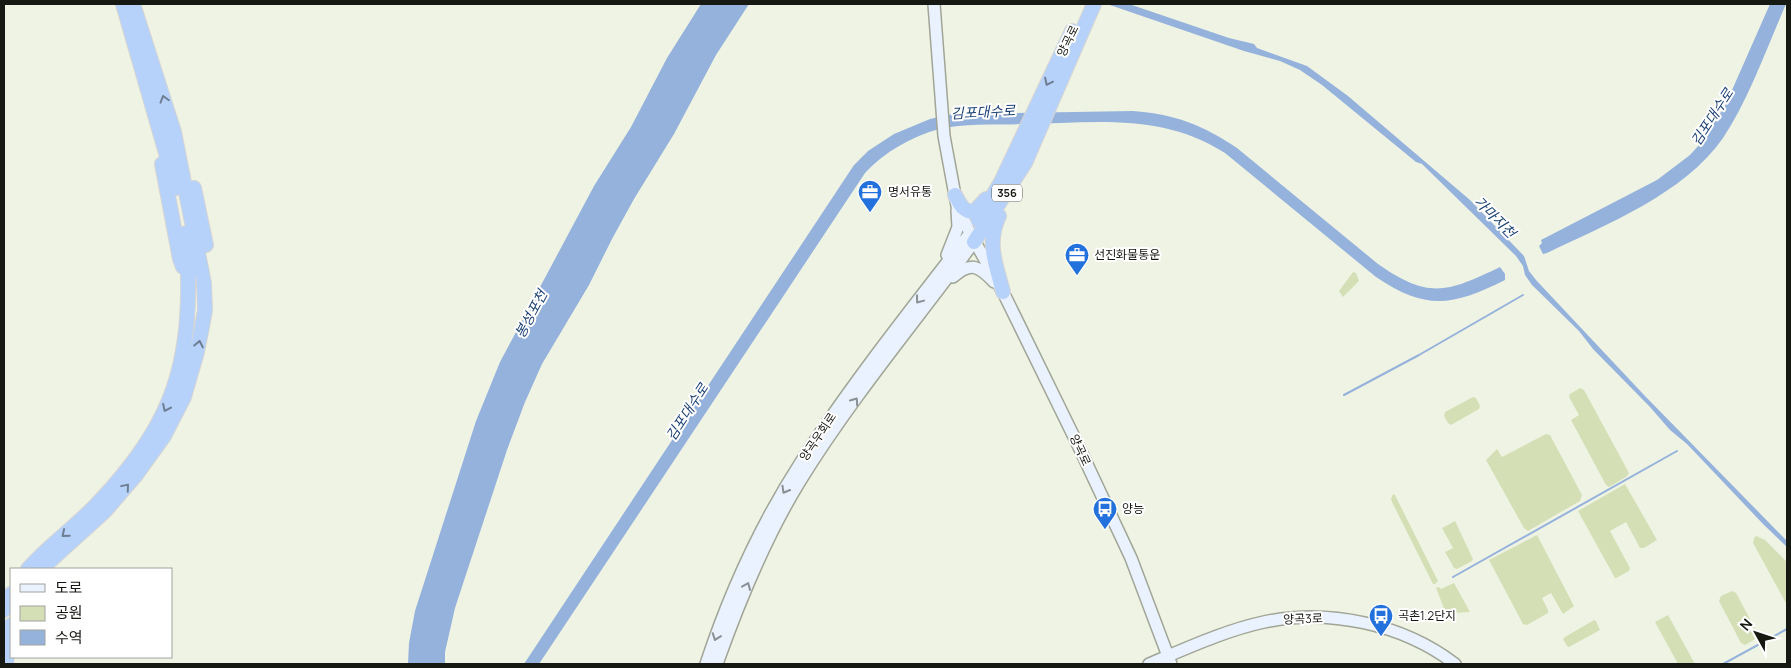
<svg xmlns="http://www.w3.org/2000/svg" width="1791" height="668" font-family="Manrope,'Noto Sans KR',sans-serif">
	<rect width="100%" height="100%" fill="#eff3e3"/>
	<path fill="#d5dfb6" d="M1353,272l3,1 3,8 -16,16 -4,-6z
		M1580,388l4,2 45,83 -3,4 -17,10 -3,-2 -35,-65 8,-5 -10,-18 1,-3z
		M1473,397l3,1 4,8 -1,3 -28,16 -3,-2 -4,-7 1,-4z
		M1546,434l4,1 32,60 -2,6 -52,30 -4,-3 -38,-68 11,-11 5,8z
		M1625,484l32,56 -13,8h-4l-14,-26 -16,9 20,37 -1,3 -13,7h-1l-37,-67z
		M1393,494l2,1 43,86 -3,3h-2l-41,-82 -1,-3z
		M1455,521l18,38 -1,2 -15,8 -3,-1 -9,-16 8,-4 -11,-20z
		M1537,535l37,71 -11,8 -12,-21 -9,5 6,12v3l-21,12 -4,-1 -34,-64z
		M1756,536l9,4 22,22v43l-34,-62 1,-5z
		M1454,583l16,29 -20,1 -5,-2 -9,-23 3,-1 2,2z
		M1732,591l4,2 22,41 -1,4 -12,7 -4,-2 -22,-42 2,-5z
		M1668,615l27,49h-17l-23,-42z
		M1594,620l2,1 4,9 -31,17 -2,-1 -4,-7 2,-2z"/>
	<path fill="#95b2dc" d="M701,4h48l-33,51 -42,79 -40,65 -22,40 -23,46 -47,79 -17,38 -18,48 -52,158 -10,44v12h-37l1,-21 6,-32 61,-190 24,-59 94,-176 37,-59 36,-69z
		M1107,4h22l100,34 25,6 3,4 50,18 41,30 122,104 54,56 5,15 7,9 109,116 139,142 3,3v6l-23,-22 -77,-81 -17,-14 -20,-23 -57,-58 -14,-18 -47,-46 -7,-10 -2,-9 -7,-10 -94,-92 -6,-2 -94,-77 -22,-15 -20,-9 -36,-10z
		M1770,4h16c-19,43 -37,95 -63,134 -39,56 -116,86 -176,115l-4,1 -4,-8 3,-3 -1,-3 116,-60 33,-25 9,-10 26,-39z
		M1133,111c41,3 70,14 104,37l141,116c51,36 70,28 122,3l5,7v6c-52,26 -79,31 -129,-3l-151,-124c-64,-41 -131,-30 -203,-29 -27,1 -57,-1 -83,5 -28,8 -55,23 -74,44l-326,491h-15l330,-499 14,-14 26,-17 36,-15 23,-5z"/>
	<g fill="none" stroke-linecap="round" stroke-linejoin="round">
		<path stroke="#95b2dc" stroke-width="2" d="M1344,395l75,-40 104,-60
			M1453,577l224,-126
			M1723,664l64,-35"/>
		<defs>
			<path id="secondary" d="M934,4l10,132 13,70 13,27 33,59 75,153 53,113 40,106
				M947,255l11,-28 -1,-17
				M953,277c18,-16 26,-11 41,5
				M706,664c23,-70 55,-140 95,-202 51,-79 111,-154 169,-229
				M717,664c22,-62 48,-126 83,-183 52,-84 116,-160 174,-239
				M1149,664c36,-15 77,-34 115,-42 64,-14 139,2 191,42"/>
			<path id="highway" d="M123,4l53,184
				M162,164l18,95 3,8
				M194,188l12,57
				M955,195c5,9 8,17 19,17l12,-13
				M999,216c-13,28 -3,48 4,76
				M978,220l23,-38 71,-151
				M974,242l51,-79 69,-159
				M28,569c22,-25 49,-43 72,-68 65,-69 90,-126 88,-222 0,-15 1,-31 -2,-46
				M41,569l64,-58 31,-36 28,-39 20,-39 13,-45 5,-25 3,-17 -1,-27 -30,-151 -41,-128
				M4,610l7,-16
				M6,664l5,-39"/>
		</defs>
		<use href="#secondary" stroke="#a1a596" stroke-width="14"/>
		<use href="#highway" stroke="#d5d5d4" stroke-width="16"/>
		<use href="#secondary" stroke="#e9f2fe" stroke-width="11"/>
		<use href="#highway" stroke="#b6d2fb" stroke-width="14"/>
	</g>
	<defs><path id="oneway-chevron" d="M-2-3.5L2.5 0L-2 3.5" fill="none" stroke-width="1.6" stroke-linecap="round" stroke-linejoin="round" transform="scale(1.25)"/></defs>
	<g stroke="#6e7e92">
		<use href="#oneway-chevron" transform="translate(1048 82) rotate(116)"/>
		<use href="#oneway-chevron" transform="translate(164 99) rotate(-106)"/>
		<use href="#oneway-chevron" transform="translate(199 344) rotate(-79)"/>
		<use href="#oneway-chevron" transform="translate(166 408) rotate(115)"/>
		<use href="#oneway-chevron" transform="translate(126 487) rotate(-50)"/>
		<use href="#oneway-chevron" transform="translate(65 534) rotate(140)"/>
	</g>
	<g stroke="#8a9094">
		<use href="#oneway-chevron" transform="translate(919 300) rotate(127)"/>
		<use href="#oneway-chevron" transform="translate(855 401) rotate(-55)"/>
		<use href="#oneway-chevron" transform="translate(785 490) rotate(120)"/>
		<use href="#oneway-chevron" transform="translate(747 586) rotate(-67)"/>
		<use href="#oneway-chevron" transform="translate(716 637) rotate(110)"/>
	</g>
	<defs>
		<symbol id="office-pin" viewBox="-11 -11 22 30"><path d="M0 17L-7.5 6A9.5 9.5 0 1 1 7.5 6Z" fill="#2371dc" stroke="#fff"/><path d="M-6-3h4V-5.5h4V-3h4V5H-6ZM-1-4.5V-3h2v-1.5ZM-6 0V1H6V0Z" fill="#fff"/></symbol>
		<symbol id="bus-pin" viewBox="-11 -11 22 30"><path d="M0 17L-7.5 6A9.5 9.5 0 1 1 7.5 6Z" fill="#2371dc" stroke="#fff"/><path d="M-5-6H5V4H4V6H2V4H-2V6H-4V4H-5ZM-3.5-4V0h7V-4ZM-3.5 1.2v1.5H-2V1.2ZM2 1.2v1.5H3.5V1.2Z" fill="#fff"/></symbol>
	</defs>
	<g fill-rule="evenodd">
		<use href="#office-pin" x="856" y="178" width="28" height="38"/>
		<use href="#office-pin" x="1063" y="241" width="28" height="38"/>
		<use href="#bus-pin" x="1091" y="495" width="28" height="38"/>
		<use href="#bus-pin" x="1367" y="602" width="28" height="38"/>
	</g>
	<g text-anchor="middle" stroke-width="4" stroke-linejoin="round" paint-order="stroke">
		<rect fill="#fff" stroke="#5c5d59" stroke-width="1" x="992" y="184.5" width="30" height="17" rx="4"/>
		<g font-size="11" font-weight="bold" fill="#161812">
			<text x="1007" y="197">356</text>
		</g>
		<g font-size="12" fill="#161812" stroke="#fff">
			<text transform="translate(1068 41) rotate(-64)" y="4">양곡로</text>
			<text transform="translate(818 437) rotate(-56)" y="4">양곡우회로</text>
			<text transform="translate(1080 450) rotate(65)" y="4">양곡로</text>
			<text transform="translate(1303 619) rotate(-2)" y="4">양곡3로</text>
		</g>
		<g font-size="12" fill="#161812" stroke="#fff" text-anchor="start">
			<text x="888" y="196">명서유통</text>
			<text x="1094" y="259">선진화물통운</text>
			<text x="1122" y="513">양능</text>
			<text x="1398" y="620">곡촌1.2단지</text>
		</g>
		<g font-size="14" font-style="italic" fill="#1b4074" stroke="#fff">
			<text transform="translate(983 112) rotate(-3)" y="5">김포대수로</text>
			<text transform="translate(1712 117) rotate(-57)" y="5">김포대수로</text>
			<text transform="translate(1495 217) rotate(45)" y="5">가마지천</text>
			<text transform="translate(531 314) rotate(-62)" y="5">봉성포천</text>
			<text transform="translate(687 412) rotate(-57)" y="5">김포대수로</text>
		</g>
	</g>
	<rect width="1791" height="668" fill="none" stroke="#161812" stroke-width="10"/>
	<rect x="10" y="568" width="162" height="90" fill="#ffffff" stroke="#a2a3a0"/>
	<rect x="20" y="584" width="25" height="8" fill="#e9f2fe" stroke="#a2a3a0"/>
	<text x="55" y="593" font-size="15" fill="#161812">도로</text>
	<rect x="20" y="606" width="25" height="15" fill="#d5dfb6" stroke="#a2a3a0"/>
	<text x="55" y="618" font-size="15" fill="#161812">공원</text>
	<rect x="20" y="630" width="25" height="15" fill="#95b2dc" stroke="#a2a3a0"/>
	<text x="55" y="643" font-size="15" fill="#161812">수역</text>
	<g transform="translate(1756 633) rotate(310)" stroke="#ffffff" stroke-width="4" paint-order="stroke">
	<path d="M0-4L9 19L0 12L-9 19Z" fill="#161812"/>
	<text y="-8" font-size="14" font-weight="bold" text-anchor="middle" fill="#161812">N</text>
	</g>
</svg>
